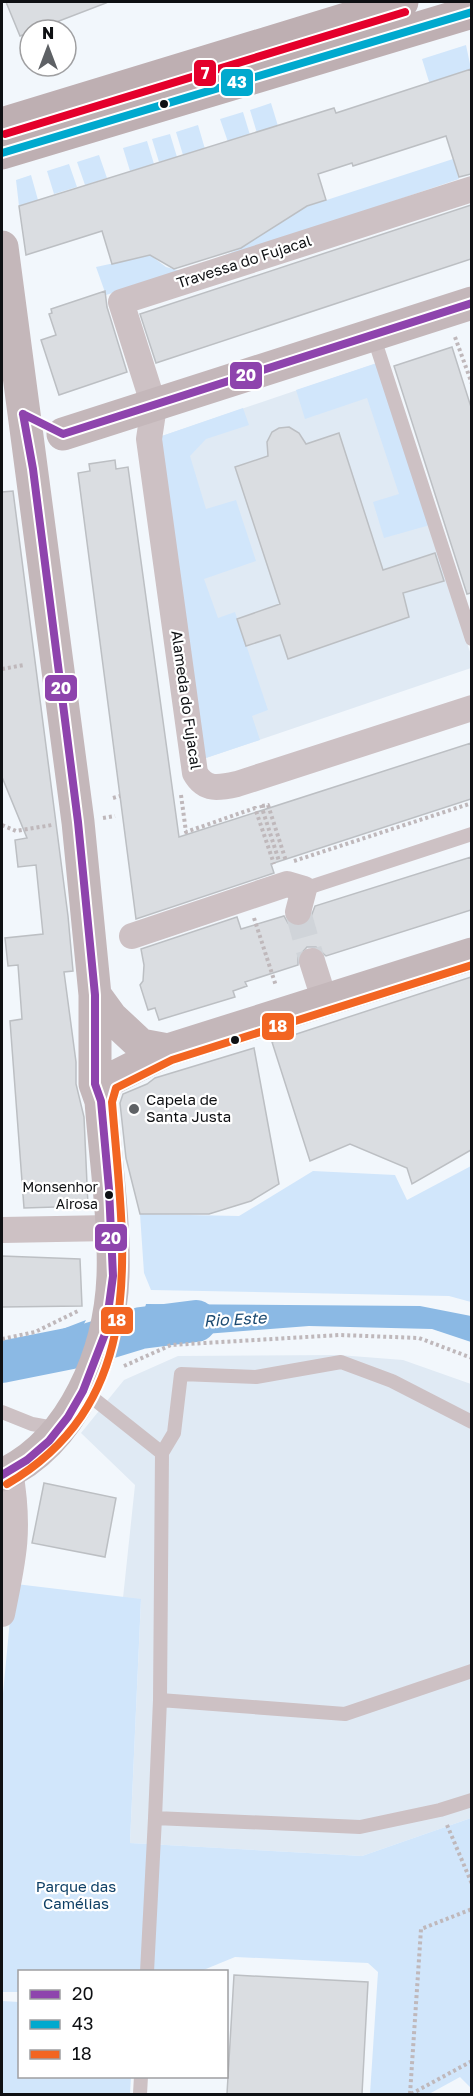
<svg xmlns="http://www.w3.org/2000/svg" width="473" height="2096" font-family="'Golos Text',sans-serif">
	<rect width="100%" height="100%" fill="#f2f7fc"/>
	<path fill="#e0eaf4" d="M377,363l94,292v13l-268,91 -44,-322z
		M339,1355l64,5 68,24v434l-109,38 -232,-13 11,-243 -18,-2 12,-113 -54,-52 43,-53 54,-24z"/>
	<path fill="#d1e6fb" d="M466,45l5,24 -28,9v49l-21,-68z
		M271,103l7,23 -21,7 -7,-23z
		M243,112l7,23 -22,7 -8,-23z
		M198,125l7,24 -22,6 -7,-23z
		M170,134l7,23 -18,5 -7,-23z
		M147,141l7,23 -24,7 -7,-23z
		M99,155l8,23 -22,7 -8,-23z
		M453,159l6,20 -263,89 43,-19 63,-41z
		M69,164l8,23 -23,7 -7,-23z
		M31,175l7,25 -19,6 -3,-26z
		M146,252l20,15 15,4 -75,24 -10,-28 46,-10z
		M377,363l53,162 -46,13 -11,-36 26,-8 -32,-96 -62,21 -9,-29z
		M243,408l6,17 -43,14 -16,17 16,53 30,-9 20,61 -52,18 14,39 17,-6 33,98 -16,6 8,24 -57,19 -44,-322z
		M471,1166v136l-22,-6 -298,-6 -7,-17 -4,-59 99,2 74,-45 82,4 12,25z
		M16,1584l125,15 -11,244 232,13 109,-38v270l-11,-11 -31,17h-59l8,-122 -10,-9 -133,-6 -34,14 -181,1 -1,20h-17v-288l9,-95z
		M2,2001l17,1 1,74 111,1 -1,17h-128z"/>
	<path fill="#8bb9e4" d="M146,1304l274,2 51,10v26l-39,-13 -123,-3 -117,9 -59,16z
		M86,1320l-26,51 -58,4v-30l32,-5z"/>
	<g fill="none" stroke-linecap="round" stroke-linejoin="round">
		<path stroke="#8bb9e4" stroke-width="42" d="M2,1362l80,-16 59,-18 55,-7"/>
	</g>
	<path fill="#dadde1" stroke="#bcbfc3" stroke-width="1.5" d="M6,2h99l1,1 -86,33z
		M471,69v105l-12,3 -13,-41 -93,30 -1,-3 -34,11 8,26 -19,6 -66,42 -67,21 -24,-14 -38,9 -10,-33 -76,24 -7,-49 315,-98 2,5z
		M471,205v54l-315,104 -16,-49z
		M105,291l2,16 20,65 -68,23 -18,-55 15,-5 -7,-21 3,-1 -1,-4z
		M452,347l19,60v186l-4,1 -73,-228z
		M289,427l10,6 7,11 33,-11 44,137 52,-17 9,28 -41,12 6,24 -121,42 -8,-24 -34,11 -9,-27 43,-15 -45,-137 33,-11 -1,-14 5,-10 7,-4z
		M115,460l1,9 12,-2 51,370 292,-94v56l-200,65 3,9 -138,46 -58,-446 12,-2 -1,-7z
		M13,491l55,425 5,55 -9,1 12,90v22l8,33 4,89 -64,2 -14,-187 12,-2 -4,-54 -10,1 -3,-28 38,-4 -7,-69 -18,2 -3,-27 12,-2 -25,-61v-285z
		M471,857v53l-145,46 -10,-9h-9l-9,10v8l-53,17 2,4 -14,5 2,6 -76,23 -4,-12 -7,2 -8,-25 3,-4 1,-16 -3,-16 96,-32 4,12 43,-13 4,7 13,4 8,-5 6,-16z
		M471,977v173l-59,34 -5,-16 -57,-24 -40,17 -38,-119z
		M254,1048l25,136 -28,17 -42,13h-69l-14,-56 -6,-55 3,-9 24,-10 8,-6z
		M2,1256l78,3 2,47 -80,1z
		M44,1483l72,15 -11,59 -73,-14z
		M234,1975l134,7 -6,112h-135z"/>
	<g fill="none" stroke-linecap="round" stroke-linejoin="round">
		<path stroke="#d0d4d9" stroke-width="26" stroke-dasharray="26 13" stroke-linecap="butt" d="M298,912l14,49"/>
		<path stroke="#bfb8bb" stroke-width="4" stroke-dasharray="3 3" stroke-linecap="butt" d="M455,337l17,47
			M2,669l22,-4
			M181,795l5,37 69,-24 19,56
			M113,798l7,-2
			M261,805l18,56
			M262,806l6,-1 18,56
			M103,818l12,-2
			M2,825l14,6 36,-6
			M294,861l178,-58
			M254,918l22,68
			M2,1339l33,-7 45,-22
			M124,1366l47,-21 169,-10 79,3 53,20
			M447,1825l25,59
			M410,2094l11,-165 51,-20
			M411,2094l61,-33"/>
		<path stroke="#cdc1c4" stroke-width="14" d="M373,335l99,304
			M304,889l168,-55
			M84,1391l78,62 12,-20 7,-59 75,3 85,-15 51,19 80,41
			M2,1412l30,12 27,5
			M162,1453l-2,247 185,14 127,-43
			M160,1700l-5,118 205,9 80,-17 32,-10
			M147,1972l8,-154
			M140,2094l1,-18"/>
		<path stroke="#cdc1c4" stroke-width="26" d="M472,189l-351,113 33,104 -5,33 46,334c10,18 24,15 42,11l235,-76
			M132,936l155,-52 17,5 -6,23
			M312,961l13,41
			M2,1230l109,-2
			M2,1614c12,-57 18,-85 8,-143"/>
		<path stroke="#c4b7ba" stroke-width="33" d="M2,247l76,575 17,173v89l6,17c4,55 14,121 12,175 -3,75 -39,166 -111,199
			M63,434l409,-131
			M95,995l16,22 30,28 27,5
			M101,1101l6,-20 61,-31 304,-96"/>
		<path stroke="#beafb2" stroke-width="33" d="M2,124l400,-122
			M2,153l470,-141"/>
		<defs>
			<path id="bus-1" d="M23,414l40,20 409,-131
				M2,1475l25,-15 22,-19 19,-24 15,-26 22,-57 8,-58 -4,-87 -8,-88 -6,-17v-89l-17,-173 -45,-353 -10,-55"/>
			<path id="bus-2" d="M2,153l470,-141"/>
			<path id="bus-3" d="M7,1484c146,-86 116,-240 105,-382l4,-14 56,-28 300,-95"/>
			<path id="bus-4" d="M5,134l400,-122"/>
		</defs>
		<use href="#bus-1" stroke="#fff" stroke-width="12"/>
		<use href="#bus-2" stroke="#fff" stroke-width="12"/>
		<use href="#bus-3" stroke="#fff" stroke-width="12"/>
		<use href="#bus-4" stroke="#fff" stroke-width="12"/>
		<use href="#bus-1" stroke="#8e44ad" stroke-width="8"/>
		<use href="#bus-2" stroke="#00a9ce" stroke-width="8"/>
		<use href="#bus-3" stroke="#f26522" stroke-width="8"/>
		<use href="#bus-4" stroke="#e4002b" stroke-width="8"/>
	</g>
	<g fill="#0e1013" stroke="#fff" stroke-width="2">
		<circle cx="164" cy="104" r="5"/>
		<circle cx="235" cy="1040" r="5"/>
		<circle cx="109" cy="1195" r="5"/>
	</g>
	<circle fill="#5e6165" stroke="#fff" stroke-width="2" cx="134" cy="1109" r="6"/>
	<g text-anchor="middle" stroke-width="4.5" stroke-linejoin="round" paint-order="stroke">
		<g font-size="14" fill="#0e1013" stroke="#fff" text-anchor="end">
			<text x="98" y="1192">Monsenhor<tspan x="98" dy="17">Airosa</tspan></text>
		</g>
		<g font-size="15" fill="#0e1013" stroke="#fff">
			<text transform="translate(244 262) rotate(-18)" y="5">Travessa do Fujacal</text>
			<text transform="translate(186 700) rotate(82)" y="5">Alameda do Fujacal</text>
		</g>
		<g font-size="15" fill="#0e1013" stroke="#fff" text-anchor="start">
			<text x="146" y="1105">Capela de<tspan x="146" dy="17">Santa Justa</tspan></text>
		</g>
		<g font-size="15" fill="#0e3f65" stroke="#fff">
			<text x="76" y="1892">Parque das<tspan x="76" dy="17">Camélias</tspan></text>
		</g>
		<g font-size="16" font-style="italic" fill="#1c4b72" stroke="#fff">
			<text transform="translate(235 1319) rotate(-3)" y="6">Rio Este</text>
		</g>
	</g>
	<g stroke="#fff" stroke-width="2">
		<rect x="193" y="59" width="24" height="28" rx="6" fill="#e4002b"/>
		<rect x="220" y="68" width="34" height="29" rx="6" fill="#00a9ce"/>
		<rect x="229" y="361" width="34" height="29" rx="6" fill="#8e44ad"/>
		<rect x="44" y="674" width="34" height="28" rx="6" fill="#8e44ad"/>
		<rect x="261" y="1012" width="34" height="29" rx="6" fill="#f26522"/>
		<rect x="94" y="1223" width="34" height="29" rx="6" fill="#8e44ad"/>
		<rect x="100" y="1306" width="34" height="29" rx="6" fill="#f26522"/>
	</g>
	<g font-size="16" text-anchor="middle" font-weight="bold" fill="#fff">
		<text x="205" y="79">7</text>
		<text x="237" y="88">43</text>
		<text x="246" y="381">20</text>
		<text x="61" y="694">20</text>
		<text x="278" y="1032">18</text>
		<text x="111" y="1244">20</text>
		<text x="117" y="1326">18</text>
	</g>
	<rect width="473" height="2096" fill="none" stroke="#0e1013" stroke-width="6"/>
	<rect x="18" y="1970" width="210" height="108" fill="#ffffff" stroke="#9f9fa1" stroke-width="1.5"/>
	<rect x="30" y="1990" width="30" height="9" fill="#8e44ad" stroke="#9f9fa1" stroke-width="1.5"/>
	<text x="72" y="2000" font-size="18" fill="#0e1013">20</text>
	<rect x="30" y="2020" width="30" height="9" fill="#00a9ce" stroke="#9f9fa1" stroke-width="1.5"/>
	<text x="72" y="2030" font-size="18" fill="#0e1013">43</text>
	<rect x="30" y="2050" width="30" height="9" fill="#f26522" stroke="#9f9fa1" stroke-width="1.5"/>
	<text x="72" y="2060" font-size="18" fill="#0e1013">18</text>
	<g transform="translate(48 48)"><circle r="28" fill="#ffffff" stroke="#9f9fa1" stroke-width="1.5"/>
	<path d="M0-4.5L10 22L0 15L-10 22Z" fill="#5e6165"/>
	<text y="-9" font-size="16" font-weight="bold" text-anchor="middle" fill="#0e1013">N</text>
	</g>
</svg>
